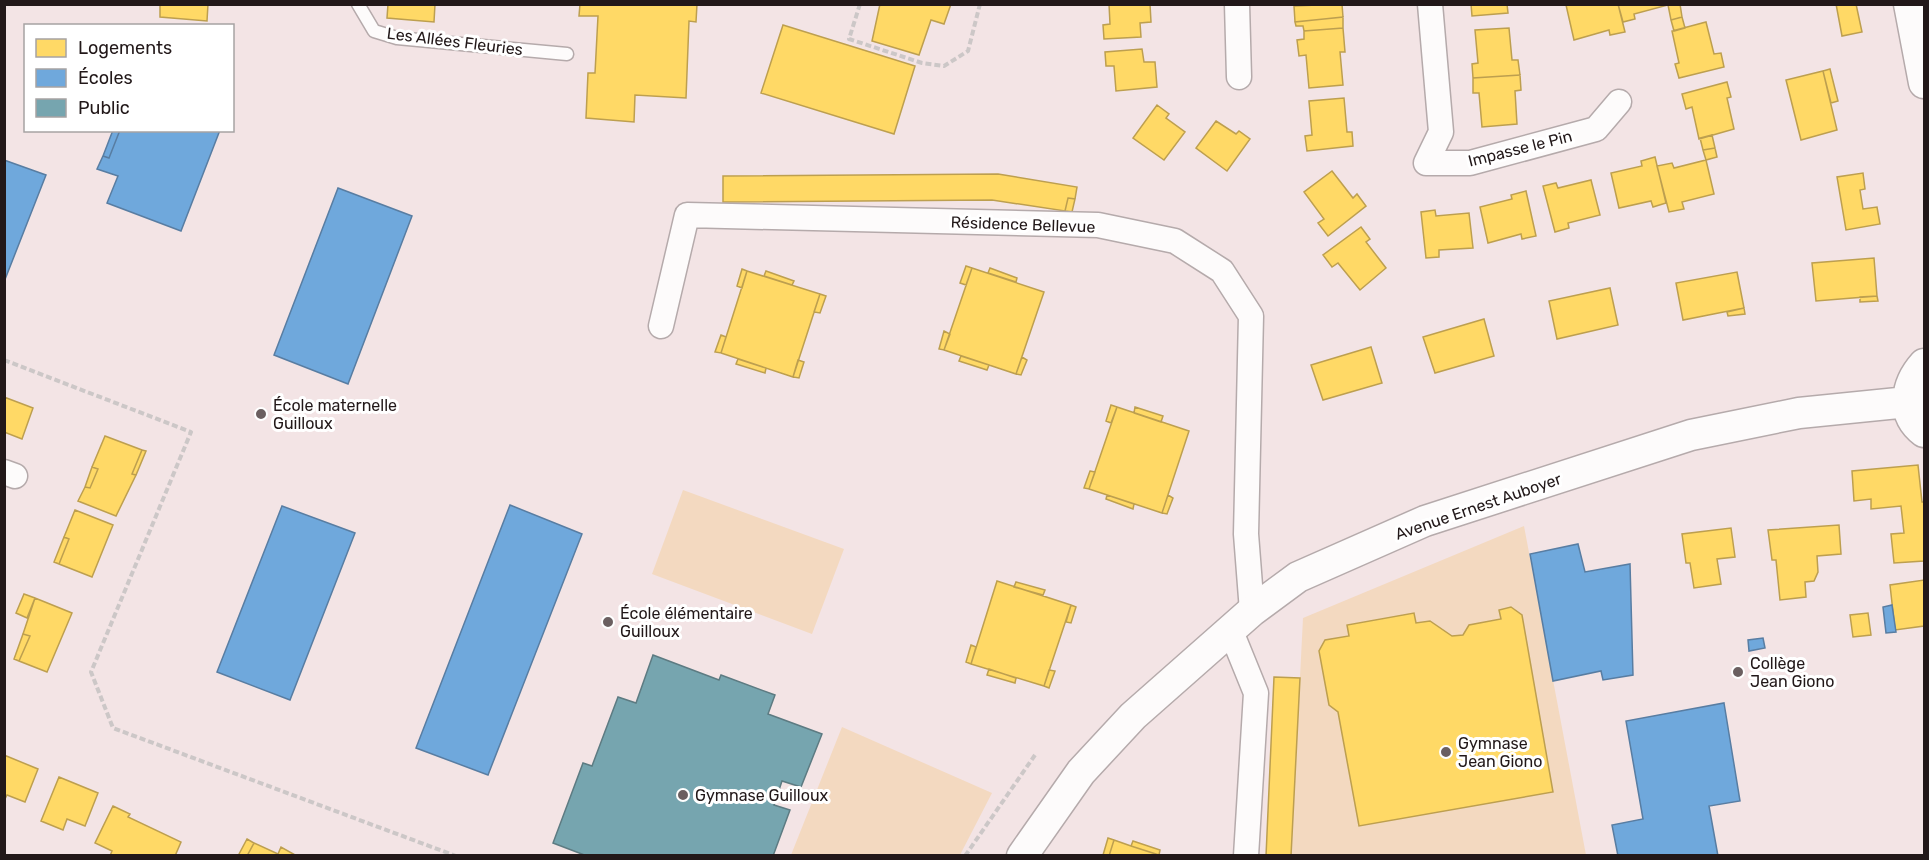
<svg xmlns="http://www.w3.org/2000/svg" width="1929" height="860" font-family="Rubik,sans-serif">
	<rect width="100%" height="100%" fill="#f3e4e5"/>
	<path fill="#f3d9c0" d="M683,490l161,59 -32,85 -160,-60z
		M1524,526l62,329 -295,1 12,-238z
		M842,727l150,66 -32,62h-169z"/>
	<path fill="#ffd966" stroke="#bd9f4f" stroke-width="1.5" d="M160,4h48l-1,17 -47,-4z
		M388,4h47l-1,18 -47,-4z
		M580,4h117l-1,18 -7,-1 -3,77 -51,-3 -1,27 -48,-4 2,-45h7l3,-57h-19z
		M880,4h71l-7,20 -13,-4 -12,35 -47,-14z
		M1109,4h41l1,18 -11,1 1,14 -37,2 -1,-14 7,-1z
		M1342,4l1,13 -48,5 -1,-16z
		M1471,4h36l1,9 -36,3z
		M1618,4l7,28 -15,3 -1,-5 -35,10 -8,-35z
		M1618,4h50v1l-34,9 1,5 -12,3z
		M1680,4l2,13 -11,3 -3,-15z
		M1836,4h20l6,28 -20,4z
		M1343,17v11l-39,3 -1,-5h-7l-1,-4z
		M1682,17l3,11 -11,3 -3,-11z
		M1706,22l8,32 7,-1 3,14 -45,11 -4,-14 4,-1 -7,-32z
		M783,25l132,41 -21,68 -133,-41z
		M1343,28l2,24h-5l3,33 -34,3 -3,-33 -7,1 -2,-16 7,-1v-8z
		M1509,28l3,32h6l2,15 -47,3 -1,-14 6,-1 -3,-33z
		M1142,49l2,13h11l2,25 -41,4 -2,-25h-8l-1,-14z
		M1830,69l8,32 -7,2 -8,-32z
		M1823,71l14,59 -36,10 -15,-60z
		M1520,75l1,15 -6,1 2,33 -35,3 -3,-34h-6v-15z
		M1727,82l4,15 -4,1 7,31 -35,10 -7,-32 -6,2 -4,-15z
		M1344,98l3,34h5l1,14 -46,5 -2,-15 7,-1 -3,-34z
		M1157,105l12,9 -3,4 19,14 -21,28 -31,-22z
		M1216,121l20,13 3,-3 11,8 -23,32 -31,-23z
		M1712,135l3,13 -12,2 -3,-12z
		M1715,148l2,9 -11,3 -3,-10z
		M1655,157l11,46 -13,4 -2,-6 -32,7 -8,-35 31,-7 -1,-5z
		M1706,160l8,34 -32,8 2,7 -15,3 -12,-46 15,-3 2,5z
		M1332,171l21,27 4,-4 9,12 -38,30 -10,-13 6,-4 -20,-27z
		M1863,173l2,16 -5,1 3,19 14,-2 3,17 -34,6 -9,-53z
		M998,174l79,13 -2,12 -7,-1 -3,13 -73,-11 -269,2v-26z
		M1591,180l9,35 -32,8 1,5 -14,4 -12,-46 13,-3 2,5z
		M1526,191l10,45 -14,3 -1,-5 -33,9 -8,-36 32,-8 -1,-4z
		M1068,198l7,1 -3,13 -7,-1z
		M1435,210l1,6 33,-3 4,35 -34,2v7l-13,1 -5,-46z
		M1361,227l9,12 -4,3 20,26 -26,22 -22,-27 -6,4 -9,-12z
		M1874,258l3,38 -61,5 -4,-38z
		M966,266l6,2 -6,17 -6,-2z
		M972,268l72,24 -28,82 -72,-24z
		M990,268l27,10 -1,4 -28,-9z
		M742,269l5,2 -5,17 -5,-2z
		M747,271l73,23 -27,83 -72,-24z
		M766,271l28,10 -2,4 -28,-9z
		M1737,272l7,36 -61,12 -7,-37z
		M1610,288l8,37 -61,14 -8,-38z
		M820,294l6,2 -6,17 -6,-1z
		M1877,296l1,5 -18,1v-5z
		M1744,308l1,6 -17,2 -1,-4z
		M1484,319l10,37 -59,17 -12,-36z
		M944,331l6,3 -6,16 -5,-1z
		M721,335l5,2 -5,16 -6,-1z
		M1371,347l11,36 -59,17 -12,-35z
		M961,356l28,9 -2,5 -28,-9z
		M1022,357l5,3 -6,15 -5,-1z
		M738,359l28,9 -1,5 -29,-9z
		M798,360l6,2 -5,16 -6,-1z
		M4,397l29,11 -11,31 -18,-7z
		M1111,405l6,2 -6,16 -5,-2z
		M1117,407l72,24 -27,82 -73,-24z
		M1135,407l28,9 -2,6 -27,-9z
		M105,436l37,14 -10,24 4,1 -20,41 -38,-15 7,-14 5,1 8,-19 -6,-2z
		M142,450l4,1 -10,24 -4,-1z
		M1918,465l4,37h2v59l-30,2 -3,-29 13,-1 -3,-27 -30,3v-10l-17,2 -2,-30z
		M92,467l6,2 -8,19 -5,-1z
		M1090,471l5,1 -6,17 -5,-1z
		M1107,495l27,9 -1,5 -27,-10z
		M1168,495l5,3 -6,16 -5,-1z
		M75,510l38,15 -21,52 -33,-13 10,-25 -5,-2z
		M1839,525l2,29 -24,2 1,16 -4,9 -9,1 1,15 -26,3 -4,-40h-4l-4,-30z
		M1731,528l4,29 -18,2 4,25 -27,4 -4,-25h-4l-4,-29z
		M64,537l5,2 -10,25 -5,-2z
		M1924,580v46l-29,4 -5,-45z
		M997,581l74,24 -27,81 -73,-22z
		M1016,582l29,8 -2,5 -29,-8z
		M24,594l11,4 -8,20 -11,-5z
		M35,598l37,15 -25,59 -28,-11 11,-25 -7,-2z
		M1071,605l5,2 -5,16 -5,-1z
		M1511,607l11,8 31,177 -194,34 -21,-114 -9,-7 -10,-54 6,-11 24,-4 -2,-11 67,-12 2,10 14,-2 22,15 11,-1 6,-10 32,-6 -2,-9z
		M1868,613l3,22 -18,2 -3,-22z
		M23,634l7,2 -11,25 -5,-2z
		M971,645l5,2 -5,17 -5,-2z
		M989,669l27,9 -1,5 -28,-8z
		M1049,670l6,1 -6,17 -5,-2z
		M1274,677l26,1 -9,178h-25z
		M4,755l34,14 -13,33 -18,-7 -3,6z
		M59,777l39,16 -13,33 -18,-7 -4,11 -22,-9z
		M113,806l17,8 -2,3 53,25 -6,14h-65l2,-5 -17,-8z
		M1108,838l6,2 -5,16h-3l-3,-1z
		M247,839l7,4 -7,13h-9z
		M1114,840l17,6 31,10h-53z
		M1133,841l27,9 -1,5 -28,-9z
		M254,843l24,11 3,-7 16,9h-50z"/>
	<path fill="#6fa8dc" stroke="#587da2" stroke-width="1.5" d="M113,130h7l-11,28 -6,-2z
		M120,130h100l-39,101 -74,-28 11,-27 -21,-7 6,-13 6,2z
		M4,160l42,15 -42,107z
		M338,188l74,28 -64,168 -74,-29z
		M510,505l72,29 -94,241 -72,-27z
		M282,506l73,27 -65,167 -73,-28z
		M1578,544l7,28 45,-8 3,111 -30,5 -2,-9 -48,10 -23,-127z
		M1892,605l4,27 -10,1 -3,-26z
		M1763,638l2,10 -16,3 -1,-11z
		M1724,703l16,98 -31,5 9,50h-100l-6,-31 31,-6 -17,-98z"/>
	<path fill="#76a5af" stroke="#5d7b82" stroke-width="1.5" d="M653,655l66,25 2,-5 54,20 -7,19 54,20 -21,53 -19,-6 -8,24 16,5 -17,46h-186l-34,-13 30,-80 9,3 26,-69 18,6z"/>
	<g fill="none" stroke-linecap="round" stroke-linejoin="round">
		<defs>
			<path id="service" d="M358,4l16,27 23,7 170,16"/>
			<path id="minor" d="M1237,4l2,73
				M1430,4l11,128 -15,31h44l126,-34 23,-27
				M661,326l26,-111 411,10 77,16 47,30 29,45 -5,218 6,77
				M4,472l11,4
				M1230,629l26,64 -10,163"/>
			<path id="tertiary" d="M1909,4l15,79
				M1924,364c-18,20 -24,50 0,68
				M1022,856l59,-84 52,-56 119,-105 46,-34 127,-56 266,-86 108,-22 109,-11"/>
		</defs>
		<use href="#service" stroke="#b5aaab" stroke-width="15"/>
		<use href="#minor" stroke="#b5aaab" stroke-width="27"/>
		<use href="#tertiary" stroke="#b5aaab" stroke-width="33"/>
		<path stroke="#ccc7c7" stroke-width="4" stroke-dasharray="6 3" stroke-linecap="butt" d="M860,4l-11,35 73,24 22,3 24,-15 12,-47
			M4,360l187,72 -100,240 22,56 343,128
			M965,856l70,-101"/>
		<use href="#service" stroke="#fdfbfb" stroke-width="12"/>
		<use href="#minor" stroke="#fdfbfb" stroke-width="24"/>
		<use href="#tertiary" stroke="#fdfbfb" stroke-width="30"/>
	</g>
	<g fill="#6b5f60" stroke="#fff" stroke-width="2">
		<circle cx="261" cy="414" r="6"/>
		<circle cx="608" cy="622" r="6"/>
		<circle cx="1738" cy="672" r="6"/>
		<circle cx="1446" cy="752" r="6"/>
		<circle cx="683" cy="795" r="6"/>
	</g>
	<g text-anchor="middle" stroke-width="6" stroke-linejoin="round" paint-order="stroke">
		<g font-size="16" fill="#221819" stroke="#fff">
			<text transform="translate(455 41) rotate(7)" y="6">Les Allées Fleuries</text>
			<text transform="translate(1520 148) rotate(-14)" y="6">Impasse le Pin</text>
			<text transform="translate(1023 224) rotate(2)" y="6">Résidence Bellevue</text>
			<text transform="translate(1478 506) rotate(-19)" y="6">Avenue Ernest Auboyer</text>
		</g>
		<g font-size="16" fill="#221819" stroke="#fff" text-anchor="start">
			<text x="273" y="411">École maternelle<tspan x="273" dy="18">Guilloux</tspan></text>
			<text x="620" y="619">École élémentaire<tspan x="620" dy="18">Guilloux</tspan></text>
			<text x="1750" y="669">Collège<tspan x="1750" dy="18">Jean Giono</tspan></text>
			<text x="1458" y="749">Gymnase<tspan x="1458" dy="18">Jean Giono</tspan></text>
			<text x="695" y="801">Gymnase Guilloux</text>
		</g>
	</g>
	<rect width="1929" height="860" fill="none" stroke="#221819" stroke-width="12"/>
	<rect x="24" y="24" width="210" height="108" fill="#ffffff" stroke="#a7a3a3" stroke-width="1.5"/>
	<rect x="36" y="39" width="30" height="18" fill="#ffd966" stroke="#a7a3a3" stroke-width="1.5"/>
	<text x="78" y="54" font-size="18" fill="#221819">Logements</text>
	<rect x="36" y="69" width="30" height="18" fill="#6fa8dc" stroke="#a7a3a3" stroke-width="1.5"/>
	<text x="78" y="84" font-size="18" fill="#221819">Écoles</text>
	<rect x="36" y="99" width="30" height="18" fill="#76a5af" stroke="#a7a3a3" stroke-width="1.5"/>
	<text x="78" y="114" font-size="18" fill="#221819">Public</text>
</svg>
